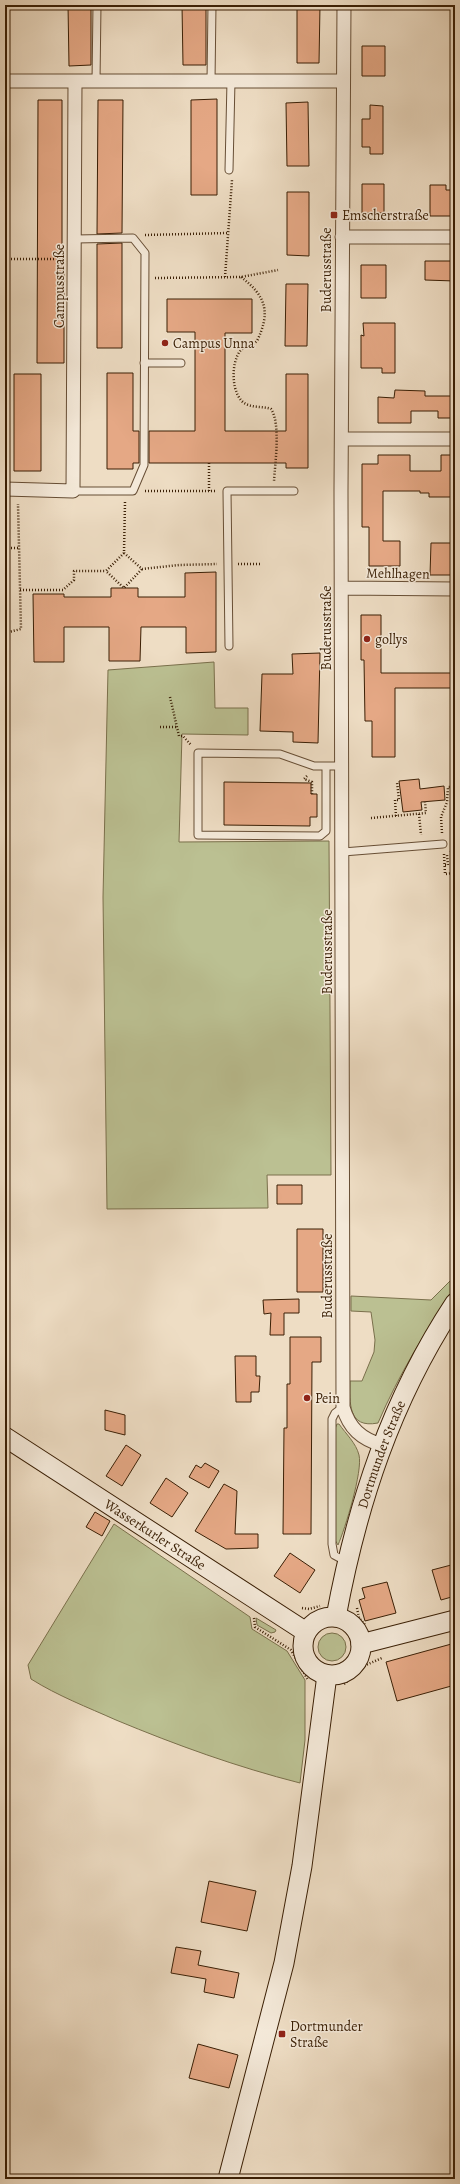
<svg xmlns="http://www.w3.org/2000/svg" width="460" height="2184" font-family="Alegreya,serif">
	<rect width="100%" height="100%" fill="#eeddc4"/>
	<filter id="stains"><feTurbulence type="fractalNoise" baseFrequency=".005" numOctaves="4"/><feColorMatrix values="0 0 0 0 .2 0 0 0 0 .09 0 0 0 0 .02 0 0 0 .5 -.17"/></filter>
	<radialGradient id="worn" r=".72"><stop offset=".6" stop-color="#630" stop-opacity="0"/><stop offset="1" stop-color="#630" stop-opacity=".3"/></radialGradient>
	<path fill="#bbc092" stroke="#7a704c" d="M214,662l1,46h33v27l-66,-1 -3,108 150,-1 2,334h-64l1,33 -161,1 -4,-312 5,-227z
		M452,1279l3,3v5c-30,45 -56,87 -77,136 -31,6 -28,-21 -28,-42h12l12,-29 1,-12 -4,-28 -20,-1v-15l80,4z
		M337,1424h2c7,10 17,19 20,31 4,16 -14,74 -21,90l-3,-5v-111z
		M114,1524l136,93 2,12 35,22 18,29v60l-5,43c-63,-16 -124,-38 -184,-63 -29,-13 -58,-24 -85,-41l-3,-14z
		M256,1618l20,12 -1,2 -4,1 -14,-8z
		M318 1647a14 14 0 1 1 28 0a14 14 0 1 1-28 0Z"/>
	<path fill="#e5a885" stroke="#3a1f05" d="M68,5h23v60l-22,1z
		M182,5h24v60h-23z
		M297,5h23l-1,58h-22z
		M362,46h23v30h-23z
		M217,99v96h-26v-95z
		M38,100h24v166h2v97h-27z
		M98,100h25l-1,133 -25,1z
		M308,102l1,64h-22l-1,-63z
		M370,105l13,1v48h-13v-7h-8v-28h8z
		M362,184h22v29h-22z
		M430,185h16v5h9v26h-25z
		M287,192h22v64l-22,-1z
		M122,243v105h-25v-104z
		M425,261h30v20l-30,-1z
		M361,265h25v33h-25z
		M286,284h22l-1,62h-22z
		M167,299h85v34h-27v98h61v-57h22v94h-22v-5h-137v-32h46v-99h-28z
		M363,323h32v50h-13v-5h-21v-33l3,1z
		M107,373h26v58h6v32h-6v6h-26z
		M14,374h27v97h-27z
		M395,390l30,1v5h30l-1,22h-16v-7h-27v12h-33v-26l16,1z
		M378,455h32v16h31v-16h14v19l-4,-1v24h-22v-4h-9v-2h-37v50h17v25h-31v-39h-7v-63h16z
		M431,543h24v32h-25z
		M216,572v80l-30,1v-26h-45l-1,34h-31v-34h-45v35h-30l-1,-68h31v3h47v-9h27v9h47v-24z
		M361,615h20v58h74v15h-60v69h-23v-36h-7l-1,-61h-3z
		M320,653l-2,90 -25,-1v-10l-33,-1 2,-57h31l-1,-20z
		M419,779l1,10 24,-3 1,14 -24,2 1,8 -19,2 -4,-31z
		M224,782l87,1v11h6v23h-7v9l-86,-1z
		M277,1185h25v19h-25z
		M297,1229h26v63h-26z
		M299,1299v14h-15v22h-14l1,-22 -7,1 -1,-14z
		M290,1337h31v25h-9l-1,172h-28l1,-106h3v-44h3z
		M235,1356h21v20h4l-1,16h-8v10h-15z
		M105,1410l20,5v20l-20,-5z
		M126,1445l15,10 -19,31 -16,-10z
		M205,1463l14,8 -10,17 -20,-11 7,-12 5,3z
		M166,1478l22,15 -16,24 -22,-14z
		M224,1484l13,7 -2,43h23v14l-32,1 -31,-18z
		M95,1512l15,9 -8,15 -16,-9z
		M290,1553l25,17 -15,23 -26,-17z
		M455,1564v32l-14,4 -9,-30z
		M387,1582l9,31 -31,8 -6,-21 6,-2 -3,-10z
		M455,1643v42l-58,16 -11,-39z
		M209,1881l47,10 -9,40 -46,-9z
		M176,1947l25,4 -3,14 41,8 -5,25 -30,-6 2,-13 -35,-6z
		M198,2044l40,11 -9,33 -40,-10z"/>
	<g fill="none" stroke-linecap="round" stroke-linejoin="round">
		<defs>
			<path id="service" d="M96,81l1,-76
				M211,81l1,-76
				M229,170l2,-89
				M144,363h37
				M73,491h60l11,-26 1,-212 -12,-15 -58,1
				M229,646l-2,-155h67
				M326,766v65l-6,5 -122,-1v-82l82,1 34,12h28
				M343,852l100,-8
				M343,1407l-8,6 -3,6v125l2,11 13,7"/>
			<path id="minor" d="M344,5l-3,486 2,916c6,21 18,32 39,38
				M5,81h338
				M342,237h113
				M342,439h113
				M5,489l68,2 2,-409
				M342,588l113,1"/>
			<g id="secondary">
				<path id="s1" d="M5,1437l301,195"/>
				<circle cx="332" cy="1646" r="29"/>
				<path id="s2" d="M336,1617c21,-113 55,-217 119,-314"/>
				<path d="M361,1644l94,-24"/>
				<path d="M228,2179l56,-216 18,-97 25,-191"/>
			</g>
		</defs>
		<use href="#service" stroke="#674e35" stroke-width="9"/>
		<use href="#minor" stroke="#674e35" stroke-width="15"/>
		<use href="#secondary" stroke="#3a1f05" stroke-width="21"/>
		<path stroke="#3a1f05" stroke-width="2.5" stroke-dasharray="1 2" stroke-linecap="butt" d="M145,235l83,-2
			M5,259h55
			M225,277l7,-97
			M241,277c25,19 30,35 16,64 -4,4 -11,5 -16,9 -11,12 -10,47 5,54 8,4 17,2 25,5 10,15 4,54 3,72
			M155,278l86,-1 37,-7
			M145,491h71
			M209,491v-28
			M125,502l-1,51 18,16 37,-4 38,-1
			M5,548h14
			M124,553l-18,18 18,17 18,-19
			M238,564h22
			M20,590h43l11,-10v-9h32
			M5,633l16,-4 -3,-125
			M170,697l9,39h4l8,9
			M160,727h17
			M307,776l-3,3 8,3v12
			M419,814l2,21
			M396,816l-1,-16h4l-2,-18
			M371,818l55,-5 -1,-11
			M442,833l-1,-16 6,-15 1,-15h7
			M451,851l1,16h3
			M444,854l1,20 10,-1
			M445,865h3l-1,-10
			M302,1608l7,1 11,-3
			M357,1608l2,10 6,7
			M254,1618l1,9 36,23 17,30
			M344,1684l22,-19 16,-7"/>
		<use href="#service" stroke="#f4e9d9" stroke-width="7"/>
		<use href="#minor" stroke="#f4e9d9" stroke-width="13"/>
		<use href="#secondary" stroke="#f4e9d9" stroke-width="19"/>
	</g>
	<g fill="#8f2418" stroke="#f4e9d9" stroke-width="1.5">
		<rect x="330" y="211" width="8" height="8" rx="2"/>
		<circle cx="165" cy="343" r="4"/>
		<circle cx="367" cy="639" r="4"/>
		<circle cx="307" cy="1398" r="4"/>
		<rect x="278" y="2030" width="8" height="8" rx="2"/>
	</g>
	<g text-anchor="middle" stroke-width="3" stroke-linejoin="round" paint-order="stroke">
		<g font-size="14" fill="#3a1f05" stroke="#f4e9d9" text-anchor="start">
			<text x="342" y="220">Emscherstraße</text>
			<text x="173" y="348">Campus Unna</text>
			<text x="375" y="644">gollys</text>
			<text x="315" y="1403">Pein</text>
			<text x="290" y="2031">Dortmunder<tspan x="290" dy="16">Straße</tspan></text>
		</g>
		<g font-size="14" fill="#3a1f05" stroke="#f4e9d9">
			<text transform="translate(326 270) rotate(-90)" y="5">Buderusstraße</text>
			<text transform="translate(59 286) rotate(-90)" y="5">Campusstraße</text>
			<text transform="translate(398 573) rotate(1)" y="5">Mehlhagen</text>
			<text transform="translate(326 628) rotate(-90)" y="5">Buderusstraße</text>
			<text transform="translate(327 952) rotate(-90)" y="5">Buderusstraße</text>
			<text transform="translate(327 1276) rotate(-90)" y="5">Buderusstraße</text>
			<text dy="5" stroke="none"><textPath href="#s2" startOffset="169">Dortmunder Straße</textPath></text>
			<text dy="5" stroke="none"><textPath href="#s1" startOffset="179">Wasserkurler Straße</textPath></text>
		</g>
	</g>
	<rect width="460" height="2184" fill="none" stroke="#eeddc4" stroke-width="20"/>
	<rect x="6" y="6" width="448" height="2172" fill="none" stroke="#3a1f05" stroke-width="2"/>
	<rect x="10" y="10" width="440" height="2164" fill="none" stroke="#3a1f05"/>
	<rect width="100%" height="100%" filter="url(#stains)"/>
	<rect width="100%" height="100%" fill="url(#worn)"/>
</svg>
